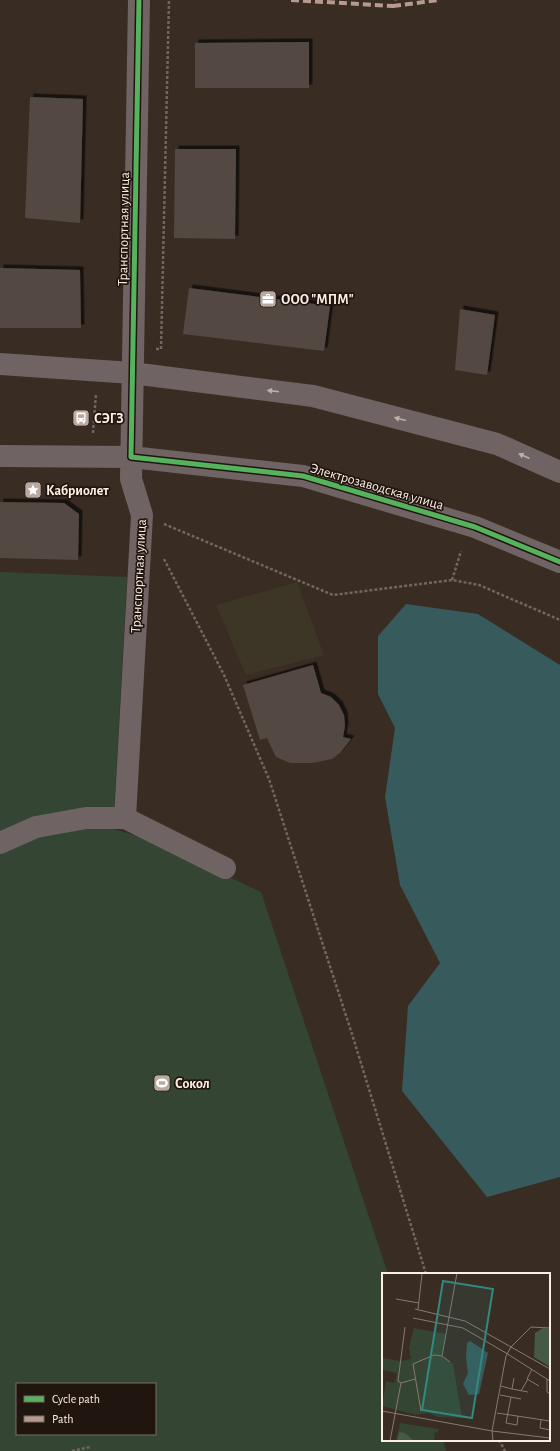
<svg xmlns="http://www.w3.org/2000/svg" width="560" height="1451" font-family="'Alegreya Sans',sans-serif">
	<defs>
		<filter id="shadow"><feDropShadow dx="3.5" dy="-3.5" stdDeviation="0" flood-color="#0009"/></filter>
	</defs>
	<rect width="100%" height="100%" fill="#382c23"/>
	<path fill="#3d3626" d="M297,582l27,73 -78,20 -30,-70z"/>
	<path fill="#344633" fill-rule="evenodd" d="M0,572l127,5 -14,252 35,10 113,53 127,382h-5v166h60l3,11h-446zM17,1384h138v50h-138z"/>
	<path fill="#375b5c" d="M406,604l72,10 82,51v512l-73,20 -85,-106 6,-85 32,-43 -40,-78 -15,-88 10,-69 -17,-34v-58z"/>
	<path fill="#534942" filter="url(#shadow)" d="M309,42v46h-114v-45z
		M30,97l53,2 -3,124 -55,-5z
		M175,149h61l-1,90 -61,-1z
		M0,268l80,2 1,58h-81z
		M189,288l141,18 -6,45 -141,-17z
		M460,309l35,6 -8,60 -32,-5z
		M0,502l64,1 15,11 -1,46 -78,-2z
		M313,665l8,28 10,4 8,8 5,10 1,11 -2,11 8,2 -11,14 -8,6 -20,4h-22l-14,-6 -9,-19 -7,2 -17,-55z"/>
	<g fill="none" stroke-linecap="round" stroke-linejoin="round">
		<path stroke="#716664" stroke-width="2.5" stroke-dasharray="3 2" stroke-linecap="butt" d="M156,349h5l8,-349
			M93,433l3,-39
			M164,524l169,71 119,-15 27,5 81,35
			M164,559l60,116 45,104 83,255 74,240
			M452,580l9,-29
			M499,1440l6,11
			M72,1451l18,-4"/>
		<path stroke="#6f6363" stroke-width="22" d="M0,364l132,9 181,23 184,48 63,28
			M0,456l131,1 172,19 172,51 85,35
			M125,818l17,-303 -11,-36 8,-479
			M0,843l36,-16 50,-9h39l100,50"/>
		<path stroke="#b69a8f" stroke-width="4" stroke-dasharray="8 4" stroke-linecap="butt" d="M291,0l102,6 2,-6
			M393,6l46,-6"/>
		<defs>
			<path id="cycleway" d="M139,0l-8,457 172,19 172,51 85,35"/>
		</defs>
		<use href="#cycleway" stroke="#20160f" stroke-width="8"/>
		<use href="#cycleway" stroke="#56b35d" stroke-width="5"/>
	</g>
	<defs><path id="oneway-solid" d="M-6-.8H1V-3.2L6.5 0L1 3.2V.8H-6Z"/></defs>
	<g fill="#bdafaa">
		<use href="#oneway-solid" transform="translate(273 391) rotate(-173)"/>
		<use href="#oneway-solid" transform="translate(400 419) rotate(-165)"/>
		<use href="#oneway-solid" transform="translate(524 456) rotate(-156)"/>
	</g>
	<defs>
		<symbol id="office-square" viewBox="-11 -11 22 22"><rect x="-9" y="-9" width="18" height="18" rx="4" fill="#b8aaa0" stroke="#20160f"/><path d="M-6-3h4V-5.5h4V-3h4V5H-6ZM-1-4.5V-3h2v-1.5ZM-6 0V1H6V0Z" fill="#fff"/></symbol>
		<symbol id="bus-square" viewBox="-11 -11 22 22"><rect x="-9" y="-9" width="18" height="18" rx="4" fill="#b8aaa0" stroke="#20160f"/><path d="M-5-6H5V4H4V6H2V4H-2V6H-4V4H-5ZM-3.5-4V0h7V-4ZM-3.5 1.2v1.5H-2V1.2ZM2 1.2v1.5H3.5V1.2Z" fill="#fff"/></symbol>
		<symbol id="sight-square" viewBox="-11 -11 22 22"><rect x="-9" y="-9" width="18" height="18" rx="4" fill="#b8aaa0" stroke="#20160f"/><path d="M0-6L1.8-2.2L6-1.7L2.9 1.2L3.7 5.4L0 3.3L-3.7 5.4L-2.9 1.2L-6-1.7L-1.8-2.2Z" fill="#fff"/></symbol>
		<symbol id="stadium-square" viewBox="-11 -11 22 22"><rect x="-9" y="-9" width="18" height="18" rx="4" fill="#b8aaa0" stroke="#20160f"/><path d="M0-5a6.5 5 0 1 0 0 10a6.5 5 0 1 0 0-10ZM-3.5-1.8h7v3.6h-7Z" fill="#fff"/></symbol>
	</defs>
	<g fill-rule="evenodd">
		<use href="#office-square" x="258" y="289" width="20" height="20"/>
		<use href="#bus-square" x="71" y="408" width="20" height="20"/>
		<use href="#sight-square" x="23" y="480" width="20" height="20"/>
		<use href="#stadium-square" x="152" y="1073" width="20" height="20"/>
	</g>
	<g text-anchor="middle" stroke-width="3.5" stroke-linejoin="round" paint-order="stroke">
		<g font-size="14" fill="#fdeee4" stroke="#20160f">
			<text transform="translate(123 229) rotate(-89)" y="5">Транспортная улица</text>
			<text transform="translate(377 486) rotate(16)" y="5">Электрозаводская улица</text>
			<text transform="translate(138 576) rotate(-87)" y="5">Транспортная улица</text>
		</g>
		<g font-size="14" font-weight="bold" fill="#fdeee4" stroke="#20160f" text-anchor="start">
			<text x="281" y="304">ООО "МПМ"</text>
			<text x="94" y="423">СЭГЗ</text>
			<text x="46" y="495">Кабриолет</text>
			<text x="175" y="1088">Сокол</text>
		</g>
	</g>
	<g transform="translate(382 1273)">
		<rect width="168" height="168" fill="#382c23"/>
		<path d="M32,55l32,6 -5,22 12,8 9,54 -24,-1 -10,-4 -12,2 -34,-9 4,-25 9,2 2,-10 -15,-3 1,-12 17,3 11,-2 -2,-12zM18,150l39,6 -1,4 -3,-1 -1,9h-38z" fill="#344633"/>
		<path d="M161,55l7,1v38l-16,-10 1,-24zM17,159l6,1 9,8h-17z" fill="#455945"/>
		<path d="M88,68l18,12 -9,41 -10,1 -6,-11 5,-11 -2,-15 1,-15z" fill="#375b5c"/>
		<path fill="none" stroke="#877a70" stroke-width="1" d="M14,26l23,4M33,36l50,12 46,26 20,-20 19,1M36,36l4,-35 -3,-1M31,45l50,10 43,25M124,80l44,28M60,83l15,-83M150,96l-5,10 12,7M165,106v13l3,2M19,110l14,-4M119,113l11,3 2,-11M130,116l16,3M139,118l7,-12M118,122l21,4M129,124l-5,26 11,2 1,-9M0,138l110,20 14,-75 5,-9 39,22M39,138l-8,-47 21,-9 8,1 8,6M115,140l53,8M159,147l-1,8 10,2M8,168l11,-58 -3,-2 7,-54M111,168l-1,-10 58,7"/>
		<path fill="#338880" fill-opacity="0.15" stroke="#338880" stroke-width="2" d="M61,8l50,8 -21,129 -50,-8z"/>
		<rect width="168" height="168" fill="none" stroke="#fdeee4" stroke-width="2"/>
	</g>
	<rect x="16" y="1383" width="140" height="52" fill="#20160f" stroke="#786c64"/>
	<rect x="24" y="1396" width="20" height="6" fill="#56b35d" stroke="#786c64"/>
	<text x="52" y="1403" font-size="12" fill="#fdeee4">Cycle path</text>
	<rect x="24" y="1416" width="20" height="6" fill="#b69a8f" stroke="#786c64"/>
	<text x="52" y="1423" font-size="12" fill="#fdeee4">Path</text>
</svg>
